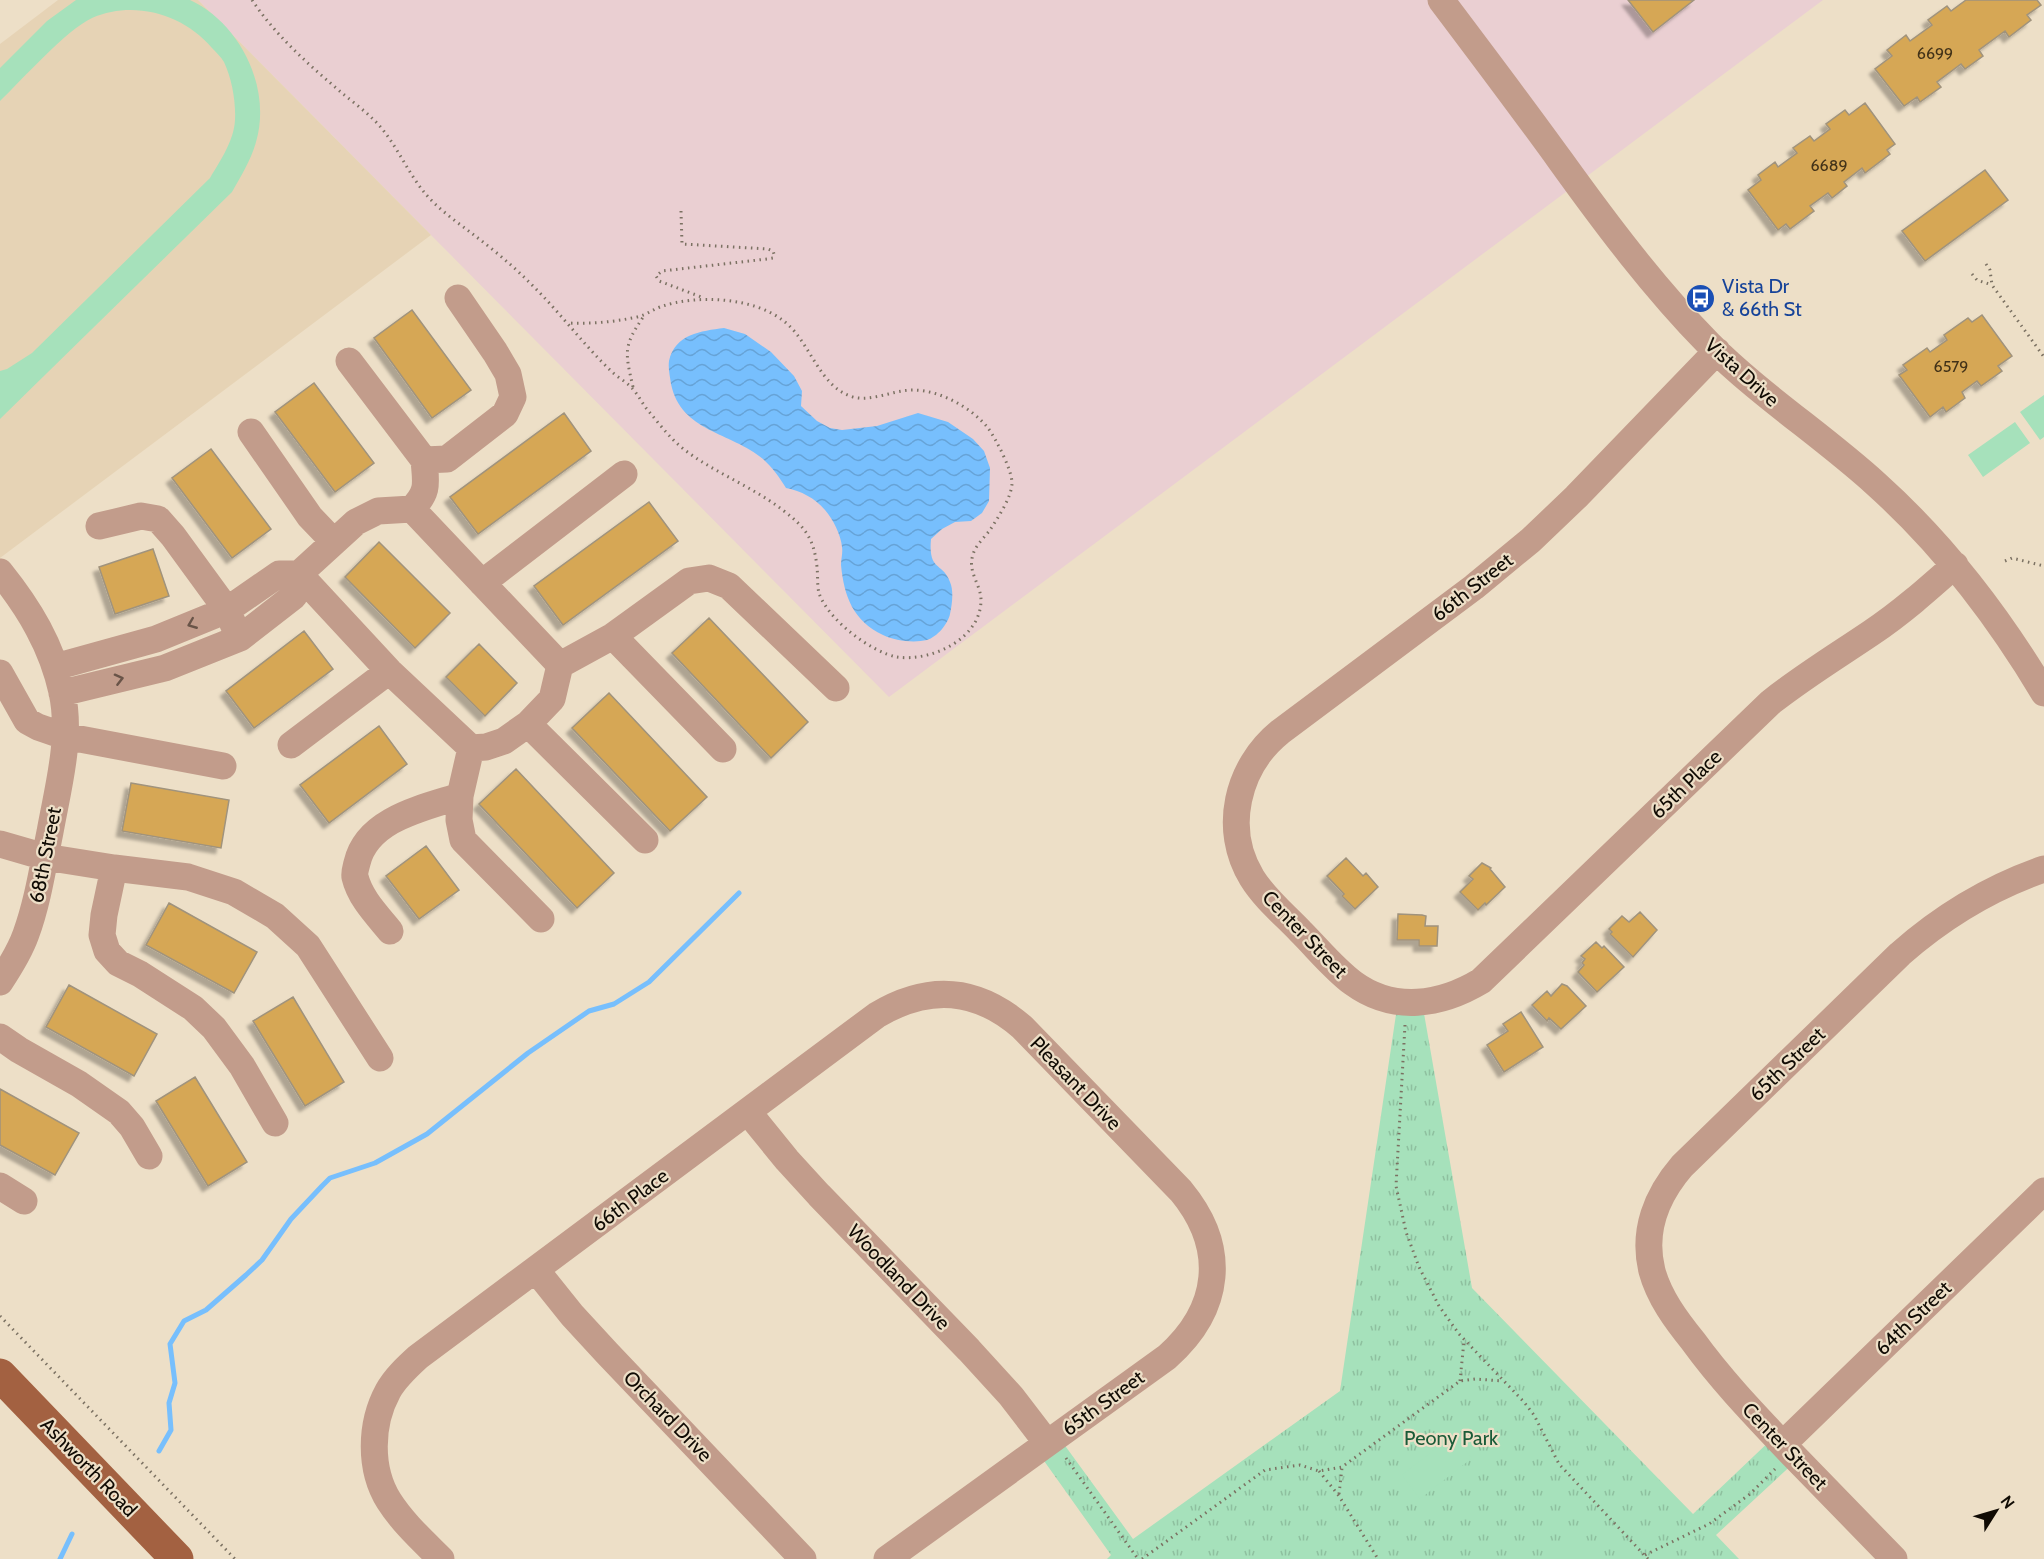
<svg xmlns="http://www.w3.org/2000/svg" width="2044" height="1559" font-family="Cabin,sans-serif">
	<defs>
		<pattern id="grass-tufts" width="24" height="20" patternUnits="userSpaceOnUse" patternTransform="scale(1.5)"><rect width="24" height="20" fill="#a6e1bb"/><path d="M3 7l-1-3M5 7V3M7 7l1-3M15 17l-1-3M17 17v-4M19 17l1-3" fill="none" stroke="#8ec09f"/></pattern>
		<pattern id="water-waves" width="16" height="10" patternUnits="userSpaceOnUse" patternTransform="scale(1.5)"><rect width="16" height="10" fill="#77bffd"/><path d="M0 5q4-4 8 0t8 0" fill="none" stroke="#66a3d7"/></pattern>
		<filter id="shadow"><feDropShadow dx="-5.5" dy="5.5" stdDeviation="1.5" flood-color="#0004"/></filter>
	</defs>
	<rect width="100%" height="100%" fill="#eddfc7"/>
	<path fill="#eacfd2" d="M198,0h1625l-934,697z"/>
	<path fill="#e6d3b5" d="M58,0h140l233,235 -431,323v-514z"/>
	<path fill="url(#grass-tufts)" d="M1398,1001l24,1 50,286 221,226 82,-78 23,23 -82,76 23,24h-632l4,-4 -74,-104 21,-15 75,103 207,-148z"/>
	<path fill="#a6e1bb" d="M76,0h114c50,23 82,88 66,142 -5,18 -15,34 -24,50l-232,227v-48l7,-2 25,-16 178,-175c10,-17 24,-37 25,-58 1,-18 -3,-41 -11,-58 -3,-5 -8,-10 -12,-14 -29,-34 -78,-48 -120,-30 -26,12 -70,62 -92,83v-33l47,-47z
		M2044,395v42l-4,3 -20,-28z
		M2015,422l15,21 -47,34 -15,-22z
		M1453,1435l19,23 -52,41 -18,-24z
		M1574,1530l29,29h-58z"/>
	<path fill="url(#water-waves)" d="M724,328l21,6 26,18 23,24 8,15 -1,15 16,15 13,7 12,2 35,-4 41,-13 30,9 25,17 11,12 6,17 -1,33 -7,12 -11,8 -16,1 -13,7 -11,10c-3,33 12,23 19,43 4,9 2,23 0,32 -2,10 -13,23 -23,26 -13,3 -32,1 -44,-5 -30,-14 -39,-39 -42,-70 0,-6 2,-12 1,-18 -1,-12 -9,-28 -17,-37 -10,-12 -24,-19 -39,-22 -6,-10 -14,-21 -23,-29 -32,-27 -82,-27 -92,-75 -1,-8 -3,-15 -2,-23 6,-27 32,-30 55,-33z"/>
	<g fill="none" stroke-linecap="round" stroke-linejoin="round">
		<path stroke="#77bffd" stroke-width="5" d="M159,1451l12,-21 -2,-27 6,-20 -5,-39 14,-23 22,-11 40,-35 16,-15 29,-41 31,-33 8,-8 45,-15 52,-29 101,-81 61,-42 25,-7 35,-22 90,-89
			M60,1559l12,-25"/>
	</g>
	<path fill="#d6a754" stroke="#a0937d" stroke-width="1.5" filter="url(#shadow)" d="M1628,0h66l-41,32z
		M1966,0h71l4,5 -14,10 4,5 -22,17 -4,-6 -26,19 4,6 -18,13 -4,-5 -24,18 4,5 -21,15 -3,-5 -13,9 -29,-37 17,-13 -5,-6 19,-15 4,6 22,-16 -4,-5 19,-14 4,5z
		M1865,103l30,41 -8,6 3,4 -25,19 -3,-5 -18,14 3,4 -15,12 -4,-5 -18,13 4,5 -24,18 -4,-5 -8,6 -30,-40 13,-10 -3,-5 17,-13 3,5 19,-14 -4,-5 17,-12 4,5 16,-12 -4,-5 19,-14 4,5z
		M1985,170l23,30 -83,61 -23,-30z
		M412,310l59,80 -39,28 -58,-80z
		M1982,315l30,41 -14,10 4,5 -21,15 -4,-5 -15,11 3,6 -19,14 -3,-5 -13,10 -31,-42 8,-5 -4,-5 24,-17 3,4 17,-12 -3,-5 24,-17 4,4z
		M314,383l60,80 -39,29 -60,-80z
		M564,413l27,38 -113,83 -28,-37z
		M211,449l60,80 -39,29 -60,-80z
		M649,502l29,39 -115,84 -29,-39z
		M379,542l71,71 -35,35 -70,-71z
		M153,549l16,47 -54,18 -16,-47z
		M709,618l99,104 -37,36 -99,-105z
		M304,631l29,38 -79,59 -28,-37z
		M479,644l38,39 -32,33 -39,-39z
		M609,693l98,104 -37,34 -98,-103z
		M379,726l28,38 -78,59 -29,-38z
		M516,769l98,104 -37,35 -98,-104z
		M131,783l98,17 -8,48 -99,-17z
		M426,846l33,44 -40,29 -33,-43z
		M1346,858l17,18 3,-3 12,14 -23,22 -13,-13 2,-2 -17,-18z
		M1482,863l9,5 -1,1 15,18 -19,18 -1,-2 -7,7 -18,-18 13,-13 -4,-3z
		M169,903l88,49 -23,41 -88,-48z
		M1640,912l17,18 -24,27 -23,-23 2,-2 -3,-3 13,-13 7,6z
		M1398,914l24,1 4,1 -1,10h13l-1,20h-18v-6h-22z
		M1596,942l6,6 2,-2 20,21 -27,25 -19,-20 6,-7 -2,-2 3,-4 -4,-3z
		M1562,984l5,2 19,20 -25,23 -12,-11 -2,3 -15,-16 15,-14 4,5z
		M69,985l88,49 -23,42 -88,-49z
		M293,997l51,85 -39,24 -52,-85z
		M1521,1012l22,35 -39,25 -17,-27 21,-14 -5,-7z
		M195,1077l52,85 -39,24 -52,-85z
		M0,1089l79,44 -24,42 -55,-30z"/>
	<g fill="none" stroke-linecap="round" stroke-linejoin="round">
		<path stroke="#7b7162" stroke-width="3" stroke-dasharray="1.5 4.5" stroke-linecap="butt" d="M252,0c24,36 57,65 90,93 11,9 23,18 33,28 20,20 31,49 49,71 12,15 30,28 46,40 20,15 41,32 59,50 29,28 53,61 82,89 6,6 14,10 20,16 6,6 10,14 15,21 11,13 22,28 35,39 31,25 71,39 103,64 22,17 30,28 33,56 1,8 0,19 2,26 9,27 52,59 78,64 34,5 84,-18 84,-57 0,-14 -12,-27 -9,-41 1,-11 11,-20 18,-29 7,-11 22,-33 22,-47 0,-13 -16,-44 -24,-55 -16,-20 -48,-38 -75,-38 -20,0 -41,12 -60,7 -34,-10 -42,-54 -68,-75 -30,-25 -89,-28 -125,-15 -8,3 -14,8 -23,10 -23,5 -46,7 -69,6
			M681,211l1,33 86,5 5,2 1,3 -1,4 -6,1 -105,12 -6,5 3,5 45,17
			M1986,264l4,6 2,15 52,72
			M1972,274l5,6 15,5
			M633,387c-8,-35 -10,-41 11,-71
			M2005,561l7,-3 32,8
			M1405,1025l-9,161 10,46 13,35 20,39 20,28 65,68 10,13 25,49 89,95
			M0,1316l235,243
			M1460,1381l4,-40
			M1066,1458l72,101
			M1319,1471l20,25 39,63
			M1339,1494l3,-26
			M1645,1555l64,-31 41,-30 25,-25
			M1142,1559l123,-89 35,-5 19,6 23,-4 118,-86 15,-2 28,2"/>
		<path stroke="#c29c8b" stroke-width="27" d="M1441,0c40,53 80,106 119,160 46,64 94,128 149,184 52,52 113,91 167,140 68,61 122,132 168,209
			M1717,351l-141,146 -45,43 -57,47 -194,145c-43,35 -58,97 -28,146 13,21 33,37 49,54 17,17 33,37 52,51 41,30 88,22 128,-2l290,-279c33,-26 66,-46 100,-69 30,-20 57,-44 84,-68
			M251,432l59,85 24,25
			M424,460l23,-1 58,-45 8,-17 -5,-23 -13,-22 -37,-54
			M412,509l148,156
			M99,526l42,-10 17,3 15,17 54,74 7,16
			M0,572c29,36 52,74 62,120 10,46 -4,95 -12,140 -7,34 -12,69 -24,102 -6,17 -16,33 -26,48
			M482,583l142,-109
			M613,636l110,113
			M55,667l101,-28 71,-29 52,-36h20l90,97
			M0,673l27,48 11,6 26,9 159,30
			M62,693l103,-25 75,-30 54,-42 5,-22 57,-52 22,-11 34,-2c17,-18 14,-25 12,-49l-75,-99
			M528,724l117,116
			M291,745l98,-74 82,77 15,-1 18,-6 24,-17 24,-25 8,-34 53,-29 76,-55 20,-3 20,8 107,102
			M471,748l-11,48 -1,24 4,20 78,79
			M0,844l45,13 69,11 74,9 46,15 41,24 33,30 72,112
			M114,868l-10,47 -2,20 5,16 11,12 22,11 53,34 21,20 28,38 33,57
			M390,931c-13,-16 -30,-33 -35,-54 -1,-4 1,-10 2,-14 10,-44 66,-55 103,-67
			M0,1037l19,13 60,34 40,28 13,15 17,29
			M748,1112l39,48 32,35 150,155 42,46 36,47
			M0,1186l24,15
			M536,1270l36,45 35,38 196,206
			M1783,1444l261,-253
			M441,1559c-18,-18 -38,-36 -52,-58 -20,-32 -19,-77 -1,-110 7,-13 19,-24 30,-34l459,-342c52,-31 100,-27 145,12l159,164c47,57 40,118 -14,166l-280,202
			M1894,1559c-35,-36 -70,-72 -105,-108 -34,-36 -67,-70 -96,-110 -17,-21 -34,-44 -41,-70 -10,-40 5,-76 30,-105l218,-212c43,-38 89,-66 144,-85"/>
		<path stroke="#a36141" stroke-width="33" d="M0,1375l177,184"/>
	</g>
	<defs><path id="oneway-chevron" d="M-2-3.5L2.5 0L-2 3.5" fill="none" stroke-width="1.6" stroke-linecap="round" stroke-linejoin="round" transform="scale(1.5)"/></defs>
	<g stroke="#695448">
		<use href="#oneway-chevron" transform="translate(192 624) rotate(158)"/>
		<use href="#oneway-chevron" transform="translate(119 679) rotate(-14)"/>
	</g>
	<defs>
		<symbol id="bus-disc" viewBox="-11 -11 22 22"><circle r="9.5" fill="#1a4fb4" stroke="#eddfc7"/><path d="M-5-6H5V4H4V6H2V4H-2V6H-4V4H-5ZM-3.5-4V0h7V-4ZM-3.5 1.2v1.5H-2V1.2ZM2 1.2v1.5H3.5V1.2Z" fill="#fff"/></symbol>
	</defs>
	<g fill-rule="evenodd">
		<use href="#bus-disc" x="1684" y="282" width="33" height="33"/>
	</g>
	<g text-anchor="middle" stroke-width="4.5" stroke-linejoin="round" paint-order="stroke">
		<g font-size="16" fill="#423218">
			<text x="1935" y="59">6699</text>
			<text x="1829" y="171">6689</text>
			<text x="1951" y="372">6579</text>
		</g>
		<g font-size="20" fill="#164399" stroke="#eddfc7" text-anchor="start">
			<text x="1722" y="293">Vista Dr<tspan x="1722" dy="23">&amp; 66th St</tspan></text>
		</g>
		<g font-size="20" fill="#100b04" stroke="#eddfc7">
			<text transform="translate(1742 372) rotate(42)" y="7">Vista Drive</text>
			<text transform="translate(1472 587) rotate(-38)" y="7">66th Street</text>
			<text transform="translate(1686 784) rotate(-44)" y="7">65th Place</text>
			<text transform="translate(45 855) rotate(-79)" y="7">68th Street</text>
			<text transform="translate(1305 934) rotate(46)" y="7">Center Street</text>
			<text transform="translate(1787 1064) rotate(-44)" y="7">65th Street</text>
			<text transform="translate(1076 1083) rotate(46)" y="7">Pleasant Drive</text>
			<text transform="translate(630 1200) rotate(-37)" y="7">66th Place</text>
			<text transform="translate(899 1277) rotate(46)" y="7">Woodland Drive</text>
			<text transform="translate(1913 1318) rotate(-44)" y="7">64th Street</text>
			<text transform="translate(1103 1403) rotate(-36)" y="7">65th Street</text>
			<text transform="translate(668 1416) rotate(46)" y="7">Orchard Drive</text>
			<text transform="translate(1785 1446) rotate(46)" y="7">Center Street</text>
			<text transform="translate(89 1467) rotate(46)" y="7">Ashworth Road</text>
		</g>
		<g font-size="20" fill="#1a5b38" stroke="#eddfc7">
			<text x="1451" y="1445">Peony Park</text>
		</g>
	</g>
	<g transform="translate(1996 1511) rotate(53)" stroke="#eddfc7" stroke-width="4.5" paint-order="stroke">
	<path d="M0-4.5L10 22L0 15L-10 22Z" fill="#100b04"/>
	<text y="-9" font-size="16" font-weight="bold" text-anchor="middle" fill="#100b04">N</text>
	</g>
</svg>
